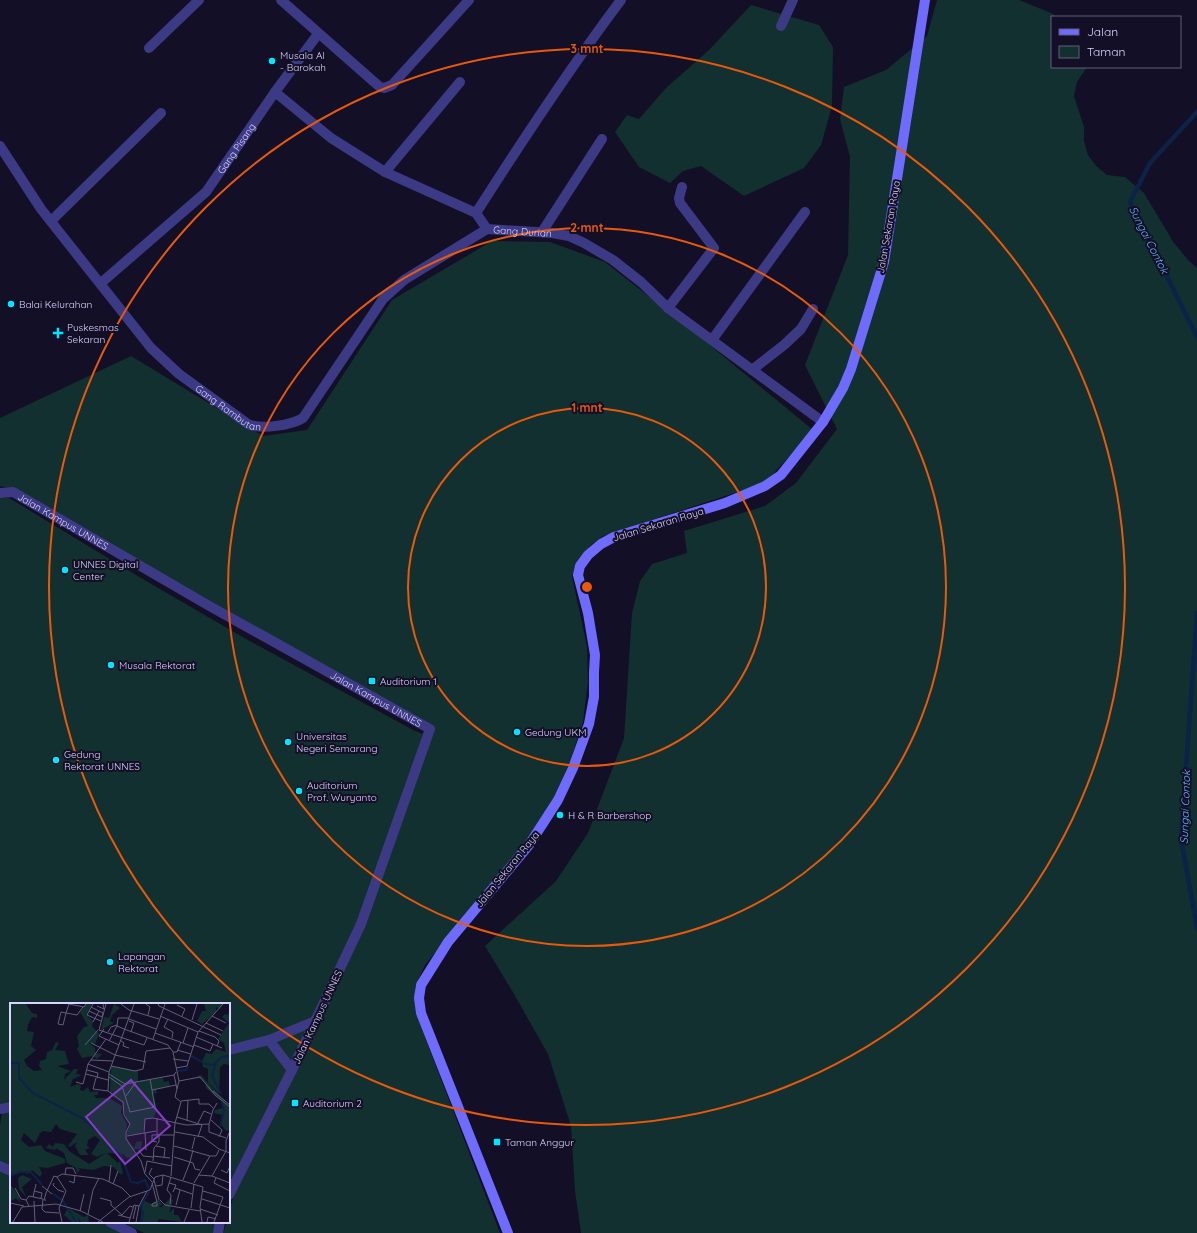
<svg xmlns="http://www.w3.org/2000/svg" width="1197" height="1233" font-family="Quicksand,sans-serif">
	<rect width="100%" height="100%" fill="#130f26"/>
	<path fill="#12302f" d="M937,0h82l32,13 6,4h-5v50h35l-10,15 -3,14 10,31v14l4,14 8,11 11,9 18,2 19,16 30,50 15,18 8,7v965h-616l-6,-42 -4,-65 -23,-72 -34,-60 -29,-48 71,-65 32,-48 36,-95 8,-125 8,-32 12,-17 35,-11 -3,-22 81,-25 31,-23 41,-54 -32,-64 43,-110 2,-98 -10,-38 4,-32 42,-17 41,-34z
		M751,5l68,20 14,22 -1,59 -11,39 -17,23 -60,28 -43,-30 -18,5 -13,12 -31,-16 -24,-35 12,-17 12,4 27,-31 43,-38z
		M492,241l58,1 55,20 84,66 124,102 -48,53 -162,53 -12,9 -13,16 -6,16 15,69 1,35 -5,41 -13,40 -16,35 -28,44 -101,124 -10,22 1,27 84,219h-277l4,-11h2v-9l4,-15 133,-276 69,-194 -422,-239 -13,-3v-68l131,-62 132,80 44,-6 85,-130z
		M0,498h9l132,80 105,61 169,92 8,3 -66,189 -44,95 -44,19 -40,11v-44h-218v100l-11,2z
		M307,1029l-16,34 -16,-22z
		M267,1044l22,27 -60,116v-133z
		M11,1110v56l-11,-5v-35l2,-14z
		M0,1169l11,6v47h90l22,11h-123z
		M123,1222h94l-2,11h-71z"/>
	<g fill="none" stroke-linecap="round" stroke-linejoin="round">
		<path stroke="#0c2248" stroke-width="4.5" d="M1197,112l-47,51 -20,39 67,135
			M1197,613l-16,226 16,89"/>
		<g stroke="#3d3a85" stroke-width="10">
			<path d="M281,0l92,81 7,6 4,1 8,-3 77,-85"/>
			<path d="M781,26l12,-26"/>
			<path d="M149,48l50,-48"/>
			<path id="s1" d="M275,92l56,46 54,34 91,41 11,16 65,4 17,3 15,7 29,17 28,22 27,26 155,114"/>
			<path id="s2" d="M0,146l41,63 110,139 28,26 69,50c13,6 44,1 55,-6l80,-119 21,-19 83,-51"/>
			<path d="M385,172l75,-90"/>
			<path d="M476,213c46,-72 93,-144 145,-213"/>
			<path d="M51,221l110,-108"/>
			<path d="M542,232l60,-93"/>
			<path id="s3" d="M101,283l105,-91 69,-100 43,-58"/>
			<path d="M668,308l46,-60 -34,-45 -1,-5 3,-11"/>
			<path d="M712,340l93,-128"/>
			<path d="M752,370l32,-25 17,-16 12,-20"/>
			<path id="s4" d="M0,493l13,-1 193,112 224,125 -69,195 -69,146 -63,125"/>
			<path d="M269,1040l23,30"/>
			<path d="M229,1050l40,-10 46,-19"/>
			<path d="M0,1109l11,-2"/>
			<path d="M0,1166l11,5"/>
			<path d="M110,1222l22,11"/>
			<path d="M218,1233l2,-11"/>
		</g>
		<path stroke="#6f6bff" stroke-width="10" d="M508,1233l-87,-220 -2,-15 2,-13 27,-43 81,-97 29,-45 15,-32 16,-44 5,-27v-25l1,-17 -7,-42 -10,-38 2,-9 8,-11 13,-11 13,-7 111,-34 40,-17 16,-11 42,-53 20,-34 8,-19 33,-107 41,-262"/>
	</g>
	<g fill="none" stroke="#e8590c" stroke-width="2">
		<circle cx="587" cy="587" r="179"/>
		<circle cx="587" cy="587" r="359"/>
		<circle cx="587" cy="587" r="538"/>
	</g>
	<g fill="#00e5ff" stroke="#130f26" stroke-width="1.5">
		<circle cx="272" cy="61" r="4"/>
		<circle cx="11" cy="304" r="4"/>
		<path d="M56 327h4v4h4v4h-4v4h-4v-4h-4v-4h4z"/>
		<circle cx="65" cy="570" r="4"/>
		<circle cx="111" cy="665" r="4"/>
		<rect x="368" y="677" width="8" height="8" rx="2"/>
		<circle cx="517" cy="732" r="4"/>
		<circle cx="288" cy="742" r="4"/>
		<circle cx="56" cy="760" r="4"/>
		<circle cx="299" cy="791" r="4"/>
		<circle cx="560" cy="815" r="4"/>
		<circle cx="110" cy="962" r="4"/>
		<rect x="291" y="1099" width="8" height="8" rx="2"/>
		<rect x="493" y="1138" width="8" height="8" rx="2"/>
	</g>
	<g text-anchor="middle" stroke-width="4" stroke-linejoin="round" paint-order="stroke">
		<g font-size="10" fill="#d9d4ff" stroke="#130f26" text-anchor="start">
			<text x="280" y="59">Musala Al<tspan x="280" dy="12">- Barokah</tspan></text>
			<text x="19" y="308">Balai Kelurahan</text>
			<text x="67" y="331">Puskesmas<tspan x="67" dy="12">Sekaran</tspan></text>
			<text x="73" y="568">UNNES Digital<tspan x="73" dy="12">Center</tspan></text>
			<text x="119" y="669">Musala Rektorat</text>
			<text x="380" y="685">Auditorium 1</text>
			<text x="525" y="736">Gedung UKM</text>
			<text x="296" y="740">Universitas<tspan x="296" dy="12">Negeri Semarang</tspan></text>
			<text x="64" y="758">Gedung<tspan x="64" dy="12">Rektorat UNNES</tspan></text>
			<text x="307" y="789">Auditorium<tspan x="307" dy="12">Prof. Wuryanto</tspan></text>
			<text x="568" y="819">H &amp; R Barbershop</text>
			<text x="118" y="960">Lapangan<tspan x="118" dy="12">Rektorat</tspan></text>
			<text x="303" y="1107">Auditorium 2</text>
			<text x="505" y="1146">Taman Anggur</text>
		</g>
		<g font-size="10" fill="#d9d4ff" stroke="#130f26">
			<text dy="4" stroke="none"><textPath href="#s3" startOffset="192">Gang Pisang</textPath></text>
			<text transform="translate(888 227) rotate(-80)" y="4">Jalan Sekaran Raya</text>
			<text dy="4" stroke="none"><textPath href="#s1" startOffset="291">Gang Durian</textPath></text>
			<text dy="4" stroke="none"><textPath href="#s2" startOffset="351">Gang Rambutan</textPath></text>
			<text dy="4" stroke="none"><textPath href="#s4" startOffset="71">Jalan Kampus UNNES</textPath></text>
			<text transform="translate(658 524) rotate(-17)" y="4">Jalan Sekaran Raya</text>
			<text dy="4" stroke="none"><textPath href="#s4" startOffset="431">Jalan Kampus UNNES</textPath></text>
			<text transform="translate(507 869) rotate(-51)" y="4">Jalan Sekaran Raya</text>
			<text transform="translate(317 1017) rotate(-65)" y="4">Jalan Kampus UNNES</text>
		</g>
		<g font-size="11" font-style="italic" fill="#62b6ff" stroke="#130f26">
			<text transform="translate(1149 240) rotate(63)" y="4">Sungai Contok</text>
			<text transform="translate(1185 807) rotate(-88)" y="4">Sungai Contok</text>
		</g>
	</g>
	<g transform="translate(10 1003)">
		<rect width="220" height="220" fill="#130f26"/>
		<path d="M0,1h16l6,9 5,1v4l-5,-1 -4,8 -1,6 7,1 -3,14 5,4 -12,10 3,6 7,5 8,-1 -3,-4 1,-5 6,-2 1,-7 5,-2 4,-8 3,1 -4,7 10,1 4,13 -12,2 14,5 -6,3 -1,6 10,-11h4l-2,5 6,1 -9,4 -3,8 8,-3 3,1 -1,5 3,1 5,-4 2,5 8,-1v4h-4l2,3h13l13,8 -1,7 6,11 -2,12 9,12 2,-6 6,-1 -1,8h-6v7l-4,2h-4l-4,-4 -16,-1 11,10 2,-2 3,13h-3l-6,-7 -10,-1 -11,4 -15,-2 2,2 -3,3 -1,-5 -9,-5 -3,-10 -8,-5 -1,2 -9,-2 3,-4 4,3 2,-4 9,1 5,7 20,13 17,-11 -9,4 -6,-3 9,-14 -5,-4 -7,4 -1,6 3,2 -5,2 4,5h-9l-5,-9 2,-4 -7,5 -2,-1 9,-12 -17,-5 -4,-5 -5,8 -8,-1 -3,2 -5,10 -11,-10 -3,7 8,7 12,-2 4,6 20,8v4l-17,5 -9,-1 3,6 -2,4 -8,-7 -4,4 -6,-2 -12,3zM77,1h5l-6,11 7,6 -1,5 7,8 -4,10 -6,-1 6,5v5l7,1 -5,5 -4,-3 -11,2 -5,-9 2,-3 -2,-10 7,-9 4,-1 -8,-14zM104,1l6,4 -8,7 -2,6 4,2 -13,7 3,-13 5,1zM194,1h19l-4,5 -3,-2v5l-14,12 -5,-3 5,-10h4zM219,8l1,54 -6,-1 -4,3 -1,27 -11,-12v-13l-5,-2 -1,-6 4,-8 6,1 4,-5 10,3 -2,-9 -6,-4 11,-16 -7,-6 3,-3 3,1zM101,63l27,5v10l25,-3 1,4 5,-1 1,5 -14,3 1,4 -4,1 4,15 -3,8 -9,2v8l-4,7 -15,1 4,-10 -4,-6 -3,-16 -13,-9zM191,72l29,32v26v-3l-4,1 -5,-7 2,-9 -9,-2 1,-3 8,-2v-5l-17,-15v-5l-9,-7zM12,172l10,4 -10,8 4,10 -7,-8 -1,-11zM0,181l9,12 1,7 -4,-5 -6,4zM160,195l3,2 -4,13 5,-5v7h4l4,7 -23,-3 -2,3h-17l3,-22 8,4 8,-5 3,6 -4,2h4zM58,205l16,9 4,-2 1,7h-8l-3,-4 1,4h-7l-8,-7z" fill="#12302f"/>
		<path fill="none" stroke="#0c2248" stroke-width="2" d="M181,53l15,8 9,1M0,60h9v15l14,15 49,25 17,14 13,18 9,4 10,28 7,1 7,-3 4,9M168,68l8,-1 2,-4M211,91l-9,-18 4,-14 6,-5 8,-1M210,124l4,-16 -2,-9M0,173l10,-4h11l11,13M42,190l11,8 13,21M131,219l2,-8 -2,-8 8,-14"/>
		<path fill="none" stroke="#625e7d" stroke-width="1" d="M83,1l-6,11 14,6M96,1l-7,26 45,15 3,-7M111,1l8,6 30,9M124,1l-25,68 -1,19 15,11 1,13 6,9 -4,8v7l15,22 4,13 7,8M136,1l4,3 -2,8M148,1l1,2 62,29M167,2l8,4 -3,7M87,3l7,3 -1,-5M73,4l-6,8 -11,-2 -3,12 -5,-1 3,-12 5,1 3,-9 15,3 2,-3M79,8l13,6 1,-4 -12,-6M150,13l38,16M202,13l14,7M119,16l27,10M158,16l-4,8 9,5 -1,6M182,17l5,-16M119,18l5,2 -3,9M83,19l6,-11M196,20l17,8M94,26l-5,7 20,9M114,26l-7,-3 1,-8h11M114,26l44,16 5,7 6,29 -4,16 6,5 -6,21 -4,53M189,28l16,6 4,4 -2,5M98,29l3,-5 6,-2M145,30l39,14M186,34l26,11M143,36l12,-35M110,37l4,3 -1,3 6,2M99,38l8,-15M81,40l24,12 31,7M173,40l5,-15M75,42l13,-15M184,42l16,6 3,-7M167,47l14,4M163,49h4l4,-10M163,56l15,2M81,57l22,1M78,61l21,8M101,63l24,5 8,-2 3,-18 24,-3M166,65l11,-2 11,-34 25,-28M77,67l11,3 -1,5M166,69l-2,3 3,14M76,71l22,6M99,71l16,10 49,-9M99,74l13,9 8,26 25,-5 -5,-28M86,75l-3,11 15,2M169,78l21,-4 15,18 15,12M66,79l7,2 5,-20 18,-25M142,87l24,-5M203,88l17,14M116,93l10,-14M171,98l18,-2v5M189,101h10l4,4M167,114l25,8 -4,12M201,117l11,10 -3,7M177,118l1,-21M188,120l6,-12 7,3M199,121l4,-14 4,-7M165,129l28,5 16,12 11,4M134,130l1,-14 8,-1 33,7 23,-1v8l17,6M135,130l1,17M147,132v-17M117,133l29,-5M147,139l-5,-1v-6h22M146,143l9,2 -1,9M164,143l36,10M182,146l3,-12M129,147l4,6 10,1M216,148v-10l3,-8M143,153l17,2M200,153h6l3,-6M164,154l19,6 2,6 5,1M143,158l1,-13 5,-6v-7M180,159l3,-12M142,165l-3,6 5,5M211,167l6,3 3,-7M135,169l2,-11 25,5M55,171l1,-6h7l3,6M188,172l14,1 14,-25M202,173l18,7M206,175l-2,5 16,8M144,177l5,20M173,177l7,-18M59,178l5,2 1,-8M99,179l2,-17M44,180l-1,2 5,5 6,2M142,180l5,19 -5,2v2h5v-3M159,180l7,2 -3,7M184,180l16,-27M103,181l5,-13M32,183l10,8M146,183l6,-1 1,-10M5,185l6,11 5,1M165,185l17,6M83,187l6,-12M24,188l8,2 -1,5M193,188l20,6M23,194l3,-13M90,195l11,3v4l11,10M192,196l28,9M36,197h-2l2,-7 8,-17 3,1M150,197l5,5 35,6M24,198l1,21M0,200l14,3M160,201l1,-9 -4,-5 4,-13M166,202l4,-15M19,203l-3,-6 3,-4 14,3 -1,10 3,3 14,1M181,205l3,-24M190,206l18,6M70,208l4,-17M78,211l5,-24M108,212l12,3M111,213l9,-10 3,1M123,216l3,-13M3,219l9,-15 34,-3 25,7 22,11M52,219l-3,-14 7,-17 -9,-14 5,-3 41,5 19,9 8,8M88,219l31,-25 21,-7 5,-13 8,-2 40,12 -3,20 2,15M119,219l5,-17 5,1M126,219l3,-16 8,-15M174,219l5,-12M197,219l1,-5 8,2M204,219l9,-25"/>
		<path fill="#843dc5" fill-opacity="0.15" stroke="#843dc5" stroke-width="2" d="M121,77l39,46 -45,38 -39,-47z"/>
		<rect width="220" height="220" fill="none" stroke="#d9d4ff" stroke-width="2"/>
	</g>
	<circle cx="587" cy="587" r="6" fill="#e8590c" stroke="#130f26" stroke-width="2"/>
	<g font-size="12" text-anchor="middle" font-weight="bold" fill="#e8590c" stroke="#130f26" stroke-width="4" stroke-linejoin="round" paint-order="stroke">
		<text x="587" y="53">3 mnt</text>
		<text x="587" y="232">2 mnt</text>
		<text x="587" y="412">1 mnt</text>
	</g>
	<rect x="1051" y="16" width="130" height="52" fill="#130f26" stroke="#625e7d"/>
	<rect x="1059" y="29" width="20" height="6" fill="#6f6bff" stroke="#625e7d"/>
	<text x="1087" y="36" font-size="12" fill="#d9d4ff">Jalan</text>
	<rect x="1059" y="46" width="20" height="12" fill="#12302f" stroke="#625e7d"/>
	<text x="1087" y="56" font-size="12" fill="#d9d4ff">Taman</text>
</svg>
